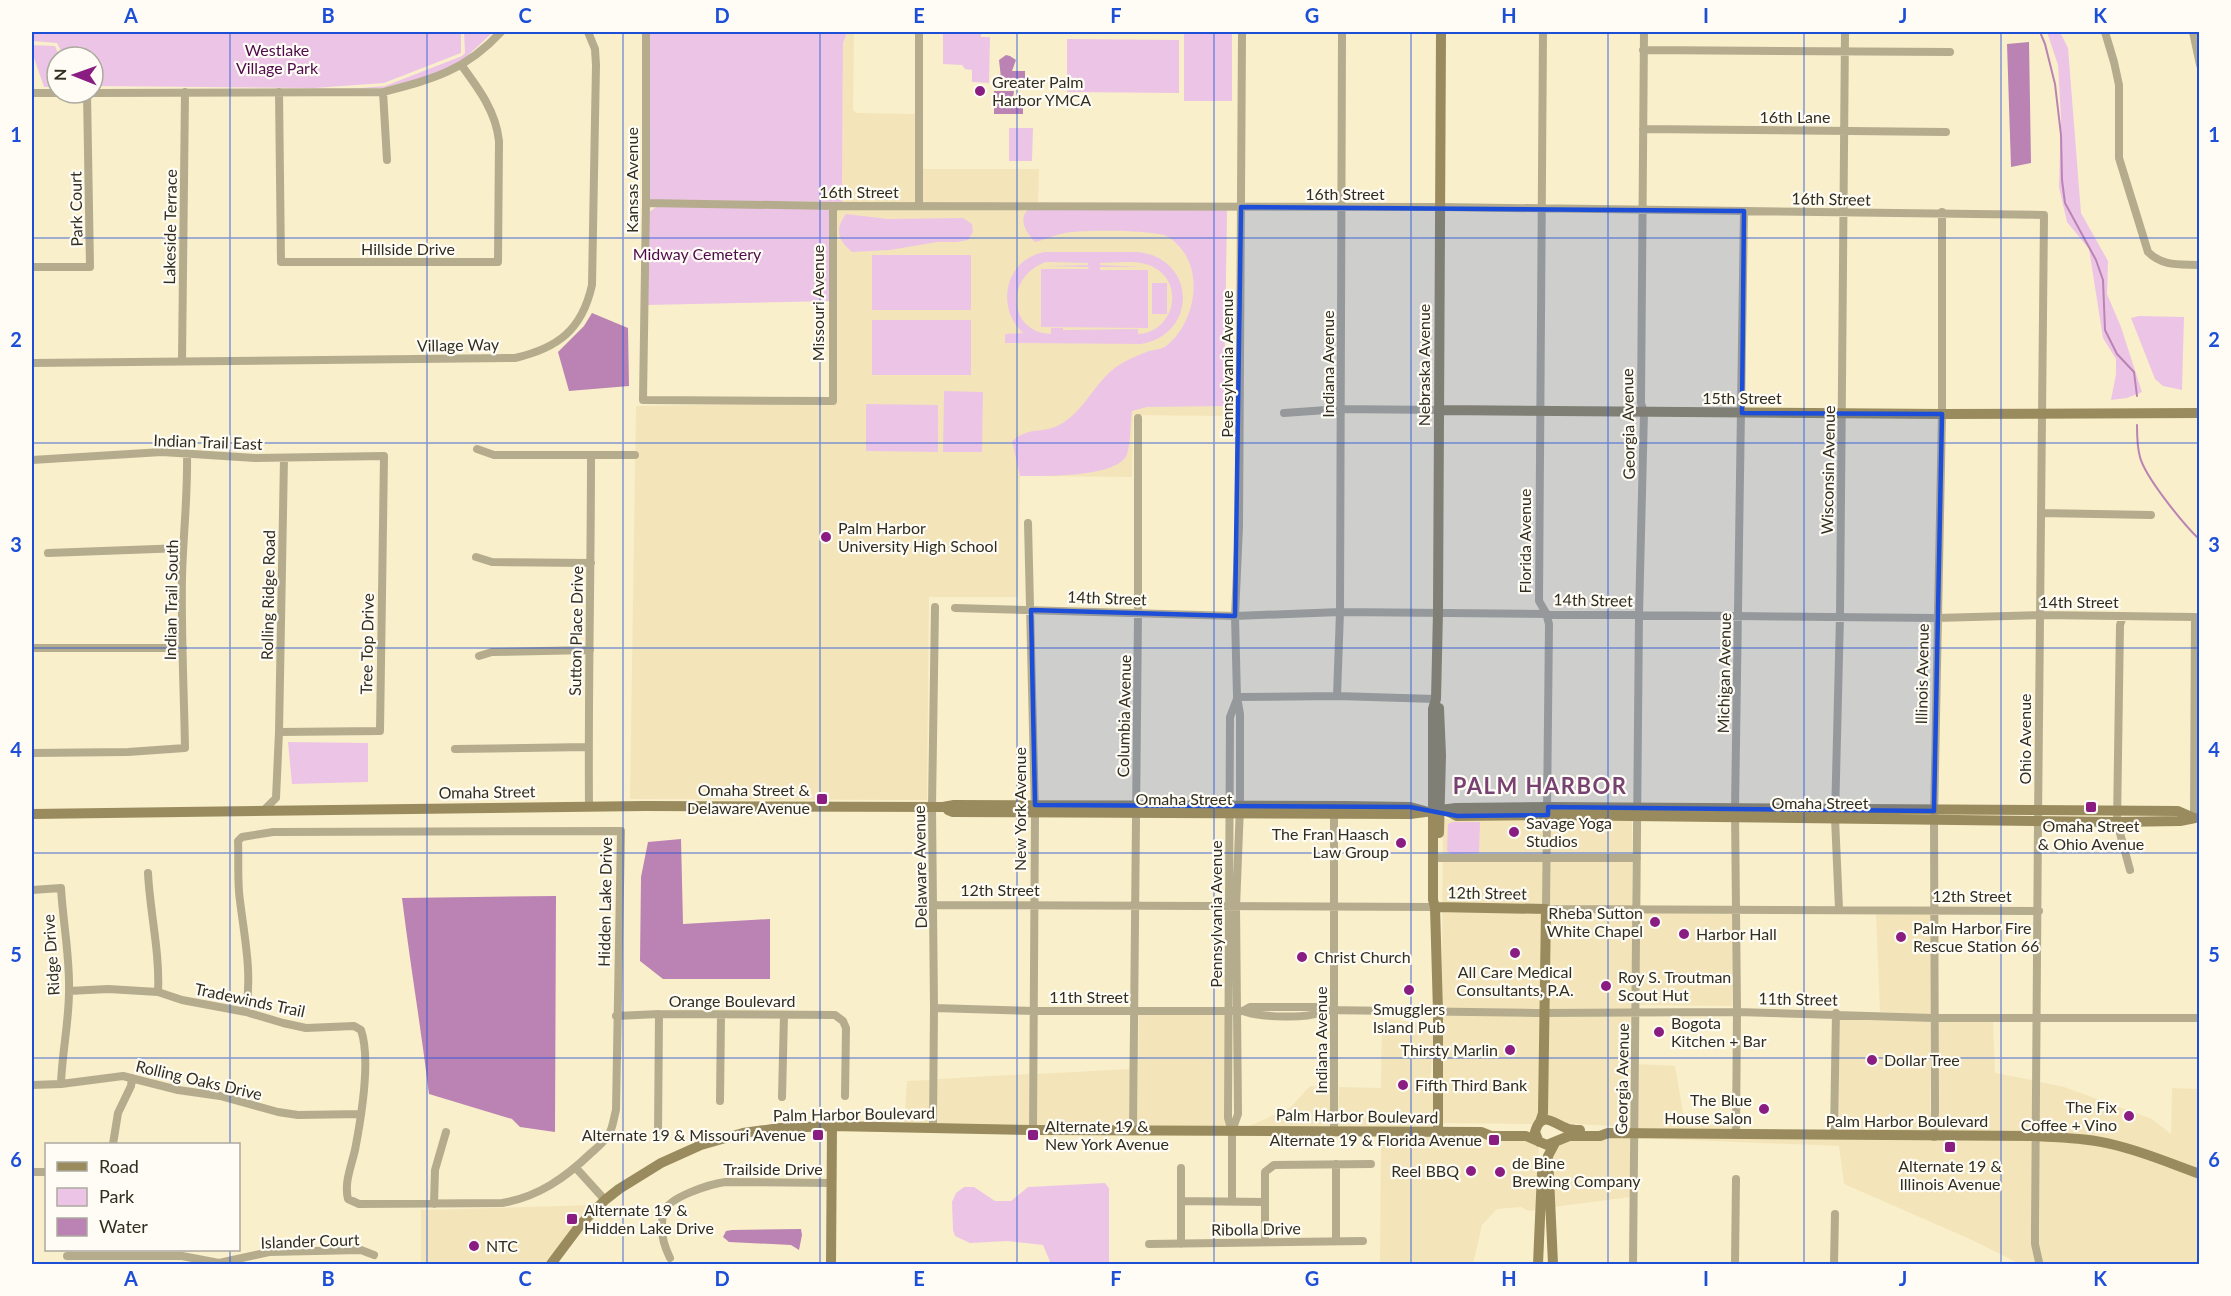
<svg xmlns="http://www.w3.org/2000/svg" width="2231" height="1296" font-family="Lato,sans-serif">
	<rect width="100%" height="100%" fill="#faefcb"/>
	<path fill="#f3e5b9" d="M843,32h11l-1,78 4,3 58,1v88h-73z
		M923,169h116l-1,33h-115z
		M835,208l392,1 -3,207 -91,-1 -1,62 -112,-1 -2,121h-89l-2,203 -297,-1 6,-393 200,-3z
		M1443,819l189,1v93h101l-1,93 -101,-1 -3,122 -65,-4 -25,-5 -6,6 -91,-1z
		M1876,913l55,1 -1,100 -50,-2z
		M1131,1013l-2,113 -93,1 1,-53 92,-5z
		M1139,1013l86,1 -1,103 3,10h-90z
		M1840,1017l90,4v112l-92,-1z
		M1382,1018l52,7 -4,63h4v41l-96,-2 1,-40 42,1z
		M1938,1021h55l2,52 37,7v53h-94z
		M1638,1064l37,2 10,58 47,1v6l-95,-1z
		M1029,1074v53l-93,-3 1,-45z
		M929,1080v44h-25l3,-43z
		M2040,1082l24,5 88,32 19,15 1,-46 27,1v81l-51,-19 -109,-18z
		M1310,1086l21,1 -1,40h-83l43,-19z
		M1381,1135l98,1 46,3 13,8 1,2 -3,61 -7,1 -8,-4 -24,2 -15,16 -9,39h-93z
		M1630,1136v61l-76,10 -2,-44 2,-13 11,-9z
		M1638,1138l394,1 -1,105 5,20h-16l-48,-24 -128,-56 -5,-38z
		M2039,1140l42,3 32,5 86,30v86h-156l-4,-21z
		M595,1205l-51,59h-123v-54z"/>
	<path fill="#ecc5e6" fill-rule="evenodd" d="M32,32h429v21l-77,30 -70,5 -221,-2v-29h-29l-7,-14 -25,-2z
		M464,32h29l-33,31 -33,14 -45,11 -33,1 36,-3 77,-30 3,-3z
		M650,32h193l3,3 -3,8 -1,159 -192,-2z
		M1136,32h96v69h-48v-69z
		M2047,32h13l8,16 13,165 27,48 -1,33 14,33 21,65 -15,6 -16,2 5,-26v-15l-13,-21 -14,-89 -22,-27 -8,-35 2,-69 -3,-53z
		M943,33h38v4h9l-1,46 -17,-1v-12l-7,-1 -3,-4 -19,-1z
		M1067,39l112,1v53l-112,-1z
		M32,45l23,1 5,11h-3v30h-13l-12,-35z
		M1009,128h24l-1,33h-23z
		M659,205l174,3v93l-186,4 2,-93z
		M1028,209h199l-3,197 -77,1 -15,4c-2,13 -1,30 -5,43 -8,24 -85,22 -107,22l-8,-35c18,-15 30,-7 47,-16 25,-13 35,-42 57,-58 10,-7 22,-12 33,-16 5,-1 13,-2 17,-5 27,-21 37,-67 17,-95 -5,-6 -10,-12 -17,-15 -14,-6 -89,-7 -105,-2 -9,2 -17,6 -26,8 -9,-9 -17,-22 -7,-33z
		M846,214l42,5 75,-1 9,6 1,8 -5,8 -11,2h-20l-47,8 -38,2c-14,-12 -18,-22 -6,-38z
		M1045,252h92c59,5 62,82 4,92l-136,-1v-9l18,-1c-28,-26 -18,-74 22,-81zM1046,262l42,1v2l-42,1 42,1 1,2h-48v58l107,1v-58h-48v-3h42l-42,-2v-2c17,0 40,-4 55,5 31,18 17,65 -17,66v-5l-75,1v-2h-12v6c-44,-2 -46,-58 -5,-72z
		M872,255h99v55h-99z
		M1152,283h15v31h-15z
		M2139,316l45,1 -2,73 -19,-4 -8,-7 -24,-61z
		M872,320h99v55h-99z
		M944,391l39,1 -1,60h-39z
		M866,404l72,1v47l-72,-1z
		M288,742l80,1v39l-76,2z
		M1452,822h28l-1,31 -27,1 -5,-3 1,-27z
		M1105,1183l4,5v76h-58l-8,-19 -35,-4 -38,2 -15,-7 -2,-6 -1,-28 4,-9 8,-6h10l21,14h16l17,-14z"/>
	<path fill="#ba83b4" d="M2029,42l2,121 -20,4 -4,-123z
		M1006,55l4,1 6,4 -4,11h13v8l-24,-1 -2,-18z
		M994,91h20l-2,15h11v8h-29z
		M592,313l36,15 1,58 -60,5 -11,-39 26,-26z
		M681,839l2,85 87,-5v60h-107l-23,-18 1,-84 7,-35z
		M556,896l-1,236 -35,-5 -8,-8 -83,-25c-8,-66 -19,-131 -27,-196z
		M801,1229l1,6 -3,15 -8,-5 -62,-3 -6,-5 3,-6 6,-1z"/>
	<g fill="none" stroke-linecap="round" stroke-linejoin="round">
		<path stroke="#ba83b4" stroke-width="2" d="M2040,32l5,12 10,40 6,51 1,45 3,23 31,57 7,20 2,50 12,24 17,18 3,24
			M2137,425c0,11 0,22 3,32 5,20 44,68 60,83"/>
		<path stroke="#b5ac8e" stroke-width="8" d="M646,32v171l-3,197 190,1v-195
			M1543,32l-4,569 7,12 3,11 -3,285 493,2
			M2105,32l9,30 5,23v73l29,94c15,15 32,12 52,13
			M2193,32l7,33
			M1643,50l307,2
			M279,92l2,170h217l1,-121c-3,-29 -20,-52 -37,-75
			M383,92l4,68
			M32,93h25
			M93,93l290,-1c50,-13 82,-21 118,-60
			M1643,129l303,3
			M646,203l187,3 607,1 604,8 -6,606 -3,408v15l4,18
			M919,205v-173
			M32,267h58l-3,-174
			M182,361l3,-269
			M32,363l483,-5c43,-10 67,-28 77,-73l4,-220 -1,-16 -7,-17
			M1284,413l57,-4 98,1
			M477,449l17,6h141
			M32,460l130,-8 93,6 129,-2 -4,275 -101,1
			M2041,513l110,2
			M1028,523l7,290 -2,317
			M48,553l135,-5
			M476,557l16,5 99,1
			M955,608l280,8 105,-4 597,6 103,-3 155,2 -1,201
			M2123,616l-3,9 -3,197 13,48
			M33,648h150
			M479,656l13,-4 98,-2
			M1337,696l3,-84 2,-580
			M1237,697l100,-1 99,3
			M455,749l133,-2
			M32,753l96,-1 57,-4c-1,-57 -4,-114 -3,-171 1,-41 6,-82 5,-124
			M589,806c-1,-117 2,-234 2,-351
			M265,809l11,-11 3,-66 5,-274
			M1334,811v320
			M1439,858h198
			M148,873c2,40 12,79 10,119
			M32,890l29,-2c2,35 9,69 8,103 0,31 -7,62 -8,93
			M934,905l501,2
			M1839,909l-4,-91 5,-202 5,-584
			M69,991l39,-2 50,3 24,8 64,12 37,11 23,5 48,-2 7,4c10,29 0,89 -6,120 -4,17 -11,33 -7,49l11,5 143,-1c36,-6 63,-25 89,-50 7,-6 15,-12 19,-21 3,-6 4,-15 6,-22l5,-279 -348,1 -31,5 -4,4c1,20 -1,41 2,60 5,40 12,71 6,111
			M934,1008l100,3h209c15,6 69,9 81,-1
			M1243,1011l7,-4h68l6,3 212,3 201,-1 197,6h266
			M616,1016l43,-2 176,1 8,6 3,7 -1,68
			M32,1085l29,-1 62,-8 55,14 42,6 58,16 20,3 63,-1
			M782,1097l2,-82
			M720,1101l1,-86
			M933,1127l1,-119 -2,-201 3,-200
			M1133,1130l5,-517v-195
			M1232,1131l6,-17 -2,-207 4,-101v-92l-3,-17 -2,-81 4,-89 3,-495
			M658,1134l1,-120
			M1736,1134l1,-122 -2,-203 9,-598
			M1834,1135l2,-122
			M1934,1137l1,-28 -1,-289 8,-406v-202
			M113,1144l5,-31 13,-27 1,-8
			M576,1168l29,32
			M1181,1168v76
			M32,1172h14
			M1181,1201l83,1
			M1232,1201v-70l-4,-13 2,-401 7,-18
			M434,1204l1,-34 11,-38
			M1336,1241v-77
			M1265,1242v-70l9,-7 97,-1
			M1149,1244l214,-3
			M67,1256h115l37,7 50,-11 92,-2 13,5
			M670,1258c-7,-14 -11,-30 -6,-46 4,-15 47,-28 61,-30l107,1
			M1633,1264l6,-649 5,-203 -3,-9 3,-371
			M1735,1264l1,-85
			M1834,1264l1,-50"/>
		<path stroke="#998b5e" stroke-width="10" d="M1439,410l503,4 258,-1
			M1439,708l2,47 -2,78
			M948,810l5,2 457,2 46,-6 92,-1 630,4 16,7
			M1447,811l10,5 91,-1 569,7 63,-1 15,-3
			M32,814l613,-8 298,1 11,-2 391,1 65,1 15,4
			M1435,907l111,2 -3,204 -3,9
			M1438,1132v-120l-3,-105 -2,-7v-191l3,-10 2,-87 3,-580
			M1539,1142l-4,-10c6,-22 18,-9 31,-4 4,2 9,2 14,2
			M551,1264l30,-40 24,-24 14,-11 42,-26 40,-18 42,-12 37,-5 52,-2 201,4 448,2 10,4h35l21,9 22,-9h31l8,-3 427,3c27,2 54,2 80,9 29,7 57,19 85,29
			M831,1264l1,-138
			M1538,1264l4,-91
			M1553,1264l-5,-108 7,-13"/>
	</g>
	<path fill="#1d4ed8" fill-opacity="0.2" stroke="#1d4ed8" stroke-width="4.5" stroke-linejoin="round" d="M1241,207l503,4 -2,202 200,1 -8,397 -386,-4v8l-91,1 -47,-9 -375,-2 -4,-195 204,6z"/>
	<path fill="none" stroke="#1d4ed8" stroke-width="1.5" stroke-opacity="0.55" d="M230,32v1112M427,32v1232M623,32v1232M820,32v1232M1017,32v1232M1214,32v1232M1411,32v1232M1608,32v1232M1804,32v1232M2001,32v1232M32,238h2168M32,443h2168M32,648h2168M32,853h2168M32,1058h2168M230,1250v14"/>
	<g fill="#891d82" stroke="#fefcf5" stroke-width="2">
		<circle cx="980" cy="91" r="6"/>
		<circle cx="826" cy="537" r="6"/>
		<rect x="816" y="793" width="12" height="12" rx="3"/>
		<rect x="2085" y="801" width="12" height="12" rx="3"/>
		<circle cx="1514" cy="832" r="6"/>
		<circle cx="1401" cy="843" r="6"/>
		<circle cx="1655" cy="922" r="6"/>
		<circle cx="1684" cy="934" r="6"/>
		<circle cx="1901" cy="937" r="6"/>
		<circle cx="1515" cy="953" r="6"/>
		<circle cx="1302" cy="957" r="6"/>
		<circle cx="1606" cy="986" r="6"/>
		<circle cx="1409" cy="990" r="6"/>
		<circle cx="1659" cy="1032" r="6"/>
		<circle cx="1510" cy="1050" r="6"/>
		<circle cx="1872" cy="1060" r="6"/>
		<circle cx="1403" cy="1085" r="6"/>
		<circle cx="1764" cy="1109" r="6"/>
		<circle cx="2129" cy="1116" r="6"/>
		<rect x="812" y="1129" width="12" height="12" rx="3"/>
		<rect x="1027" y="1129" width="12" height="12" rx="3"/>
		<rect x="1488" y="1134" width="12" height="12" rx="3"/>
		<rect x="1944" y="1141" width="12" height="12" rx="3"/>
		<circle cx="1471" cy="1171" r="6"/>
		<circle cx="1500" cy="1172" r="6"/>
		<rect x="566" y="1213" width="12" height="12" rx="3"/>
		<circle cx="474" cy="1246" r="6"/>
	</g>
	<g text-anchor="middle" stroke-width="4.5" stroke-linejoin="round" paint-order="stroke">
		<g font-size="16" fill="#4f0a4b" stroke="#fefcf5">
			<text x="277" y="56">Westlake<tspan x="277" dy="18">Village Park</tspan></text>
			<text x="697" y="260">Midway Cemetery</text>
		</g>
		<g font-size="16" fill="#312d1f" stroke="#fefcf5" text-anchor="start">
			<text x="992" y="88">Greater Palm<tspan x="992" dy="18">Harbor YMCA</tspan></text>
			<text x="838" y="534">Palm Harbor<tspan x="838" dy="18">University High School</tspan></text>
			<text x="810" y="796" text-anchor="end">Omaha Street &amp;<tspan x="810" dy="18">Delaware Avenue</tspan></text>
			<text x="1526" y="829">Savage Yoga<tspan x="1526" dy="18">Studios</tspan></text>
			<text x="2091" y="832" text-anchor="middle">Omaha Street<tspan x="2091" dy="18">&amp; Ohio Avenue</tspan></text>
			<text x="1389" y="840" text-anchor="end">The Fran Haasch<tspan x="1389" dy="18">Law Group</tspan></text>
			<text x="1643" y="919" text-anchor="end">Rheba Sutton<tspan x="1643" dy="18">White Chapel</tspan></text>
			<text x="1913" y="934">Palm Harbor Fire<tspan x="1913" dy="18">Rescue Station 66</tspan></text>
			<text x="1696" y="940">Harbor Hall</text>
			<text x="1314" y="963">Christ Church</text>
			<text x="1515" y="978" text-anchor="middle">All Care Medical<tspan x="1515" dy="18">Consultants, P.A.</tspan></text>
			<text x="1618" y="983">Roy S. Troutman<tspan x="1618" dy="18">Scout Hut</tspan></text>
			<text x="1409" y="1015" text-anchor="middle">Smugglers<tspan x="1409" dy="18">Island Pub</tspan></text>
			<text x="1671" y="1029">Bogota<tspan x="1671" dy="18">Kitchen + Bar</tspan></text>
			<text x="1498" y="1056" text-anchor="end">Thirsty Marlin</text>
			<text x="1884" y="1066">Dollar Tree</text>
			<text x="1415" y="1091">Fifth Third Bank</text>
			<text x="1752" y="1106" text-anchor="end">The Blue<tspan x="1752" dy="18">House Salon</tspan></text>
			<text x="2117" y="1113" text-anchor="end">The Fix<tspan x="2117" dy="18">Coffee + Vino</tspan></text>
			<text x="1045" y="1132">Alternate 19 &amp;<tspan x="1045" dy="18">New York Avenue</tspan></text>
			<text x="806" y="1141" text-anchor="end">Alternate 19 &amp; Missouri Avenue</text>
			<text x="1482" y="1146" text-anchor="end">Alternate 19 &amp; Florida Avenue</text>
			<text x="1512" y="1169">de Bine<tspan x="1512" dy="18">Brewing Company</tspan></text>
			<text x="1950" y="1172" text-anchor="middle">Alternate 19 &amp;<tspan x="1950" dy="18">Illinois Avenue</tspan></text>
			<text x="1459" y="1177" text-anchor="end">Reel BBQ</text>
			<text x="584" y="1216">Alternate 19 &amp;<tspan x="584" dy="18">Hidden Lake Drive</tspan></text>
			<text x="486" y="1252">NTC</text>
		</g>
		<g font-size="16" fill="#312d1f" stroke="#fefcf5">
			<text x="1795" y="123">16th Lane</text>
			<text transform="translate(632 180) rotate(-90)" y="6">Kansas Avenue</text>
			<text x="859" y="198">16th Street</text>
			<text x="1345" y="200">16th Street</text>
			<text transform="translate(1831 199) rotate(1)" y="6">16th Street</text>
			<text transform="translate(76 209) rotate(-91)" y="6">Park Court</text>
			<text transform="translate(170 227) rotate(-89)" y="6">Lakeside Terrace</text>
			<text x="408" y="255">Hillside Drive</text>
			<text transform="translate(818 303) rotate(-90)" y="6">Missouri Avenue</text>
			<text transform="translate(458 345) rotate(-1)" y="6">Village Way</text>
			<text transform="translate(1227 364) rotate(-90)" y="6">Pennsylvania Avenue</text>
			<text transform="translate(1328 364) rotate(-90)" y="6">Indiana Avenue</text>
			<text transform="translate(1424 365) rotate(-90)" y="6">Nebraska Avenue</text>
			<text x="1742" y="404">15th Street</text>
			<text transform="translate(1628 424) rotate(-91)" y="6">Georgia Avenue</text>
			<text transform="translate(208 442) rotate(2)" y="6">Indian Trail East</text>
			<text transform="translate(1828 470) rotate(-89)" y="6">Wisconsin Avenue</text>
			<text transform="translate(1525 541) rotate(-90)" y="6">Florida Avenue</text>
			<text transform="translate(268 595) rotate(-89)" y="6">Rolling Ridge Road</text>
			<text transform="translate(1107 598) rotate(2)" y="6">14th Street</text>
			<text transform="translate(171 600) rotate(-89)" y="6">Indian Trail South</text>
			<text transform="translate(1593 600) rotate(1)" y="6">14th Street</text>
			<text x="2079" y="608">14th Street</text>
			<text transform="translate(576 631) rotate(-89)" y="6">Sutton Place Drive</text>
			<text transform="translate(367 644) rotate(-89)" y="6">Tree Top Drive</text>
			<text transform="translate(1724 673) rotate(-89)" y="6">Michigan Avenue</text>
			<text transform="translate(1922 674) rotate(-89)" y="6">Illinois Avenue</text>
			<text transform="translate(1124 716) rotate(-89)" y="6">Columbia Avenue</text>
			<text transform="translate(2025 739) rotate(-90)" y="6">Ohio Avenue</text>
			<text transform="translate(487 792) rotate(-1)" y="6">Omaha Street</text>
			<text x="1184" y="805">Omaha Street</text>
			<text x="1820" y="809">Omaha Street</text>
			<text transform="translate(1020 809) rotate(-90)" y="6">New York Avenue</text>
			<text transform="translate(920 867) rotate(-91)" y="6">Delaware Avenue</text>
			<text x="1000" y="896">12th Street</text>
			<text transform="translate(1487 893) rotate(1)" y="6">12th Street</text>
			<text x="1972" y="902">12th Street</text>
			<text transform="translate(605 902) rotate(-89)" y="6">Hidden Lake Drive</text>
			<text transform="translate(1216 914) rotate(-90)" y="6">Pennsylvania Avenue</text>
			<text transform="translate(51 955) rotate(-94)" y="6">Ridge Drive</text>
			<text x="1089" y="1003">11th Street</text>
			<text transform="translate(1798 999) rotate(1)" y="6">11th Street</text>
			<text transform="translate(250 1000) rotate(12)" y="6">Tradewinds Trail</text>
			<text x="732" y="1007">Orange Boulevard</text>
			<text transform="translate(1321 1040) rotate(-90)" y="6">Indiana Avenue</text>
			<text transform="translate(1622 1079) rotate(-89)" y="6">Georgia Avenue</text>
			<text transform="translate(199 1080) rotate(13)" y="6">Rolling Oaks Drive</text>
			<text transform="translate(854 1114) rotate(-1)" y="6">Palm Harbor Boulevard</text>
			<text transform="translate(1357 1116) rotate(1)" y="6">Palm Harbor Boulevard</text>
			<text x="1907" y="1127">Palm Harbor Boulevard</text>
			<text x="773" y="1175">Trailside Drive</text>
			<text transform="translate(1256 1229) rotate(-1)" y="6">Ribolla Drive</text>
			<text transform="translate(310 1241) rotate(-2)" y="6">Islander Court</text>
		</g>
		<g font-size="22" font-weight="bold" letter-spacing="1.5" fill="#774171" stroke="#fefcf5">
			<text x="1540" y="794">PALM HARBOR</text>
		</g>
	</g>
	<rect width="2231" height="1296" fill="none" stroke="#fefcf5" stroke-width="66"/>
	<rect x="45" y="1143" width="195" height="108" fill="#fefcf5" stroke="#aca99f" stroke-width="1.5"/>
	<rect x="57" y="1162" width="30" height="9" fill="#998b5e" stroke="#aca99f" stroke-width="1.5"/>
	<text x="99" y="1173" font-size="18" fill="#312d1f">Road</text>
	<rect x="57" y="1188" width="30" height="18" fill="#ecc5e6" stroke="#aca99f" stroke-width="1.5"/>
	<text x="99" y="1203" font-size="18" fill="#312d1f">Park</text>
	<rect x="57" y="1218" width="30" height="18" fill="#ba83b4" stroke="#aca99f" stroke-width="1.5"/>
	<text x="99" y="1233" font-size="18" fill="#312d1f">Water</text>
	<g transform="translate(75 75) rotate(271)"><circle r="28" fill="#fefcf5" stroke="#aca99f" stroke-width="1.5"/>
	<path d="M0-4.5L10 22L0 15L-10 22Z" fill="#891d82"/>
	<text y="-9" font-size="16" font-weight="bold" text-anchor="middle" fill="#312d1f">N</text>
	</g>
	<rect x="33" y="33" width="2165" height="1230" fill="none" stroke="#1d4ed8" stroke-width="2"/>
	<g font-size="20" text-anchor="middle" font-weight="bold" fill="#1d4ed8">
		<text x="131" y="23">A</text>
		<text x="328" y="23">B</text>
		<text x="525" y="23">C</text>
		<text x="722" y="23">D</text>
		<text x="919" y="23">E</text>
		<text x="1116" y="23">F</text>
		<text x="1312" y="23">G</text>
		<text x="1509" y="23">H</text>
		<text x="1706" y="23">I</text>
		<text x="1903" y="23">J</text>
		<text x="2100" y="23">K</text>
		<text x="16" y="142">1</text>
		<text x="2214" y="142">1</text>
		<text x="16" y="347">2</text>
		<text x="2214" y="347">2</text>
		<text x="16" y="552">3</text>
		<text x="2214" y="552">3</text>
		<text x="16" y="757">4</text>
		<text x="2214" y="757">4</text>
		<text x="16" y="962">5</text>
		<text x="2214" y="962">5</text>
		<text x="16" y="1167">6</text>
		<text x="2214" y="1167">6</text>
		<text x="131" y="1286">A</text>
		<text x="328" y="1286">B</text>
		<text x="525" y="1286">C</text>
		<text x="722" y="1286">D</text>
		<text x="919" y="1286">E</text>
		<text x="1116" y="1286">F</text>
		<text x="1312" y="1286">G</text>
		<text x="1509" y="1286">H</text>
		<text x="1706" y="1286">I</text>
		<text x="1903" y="1286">J</text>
		<text x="2100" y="1286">K</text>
	</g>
</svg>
